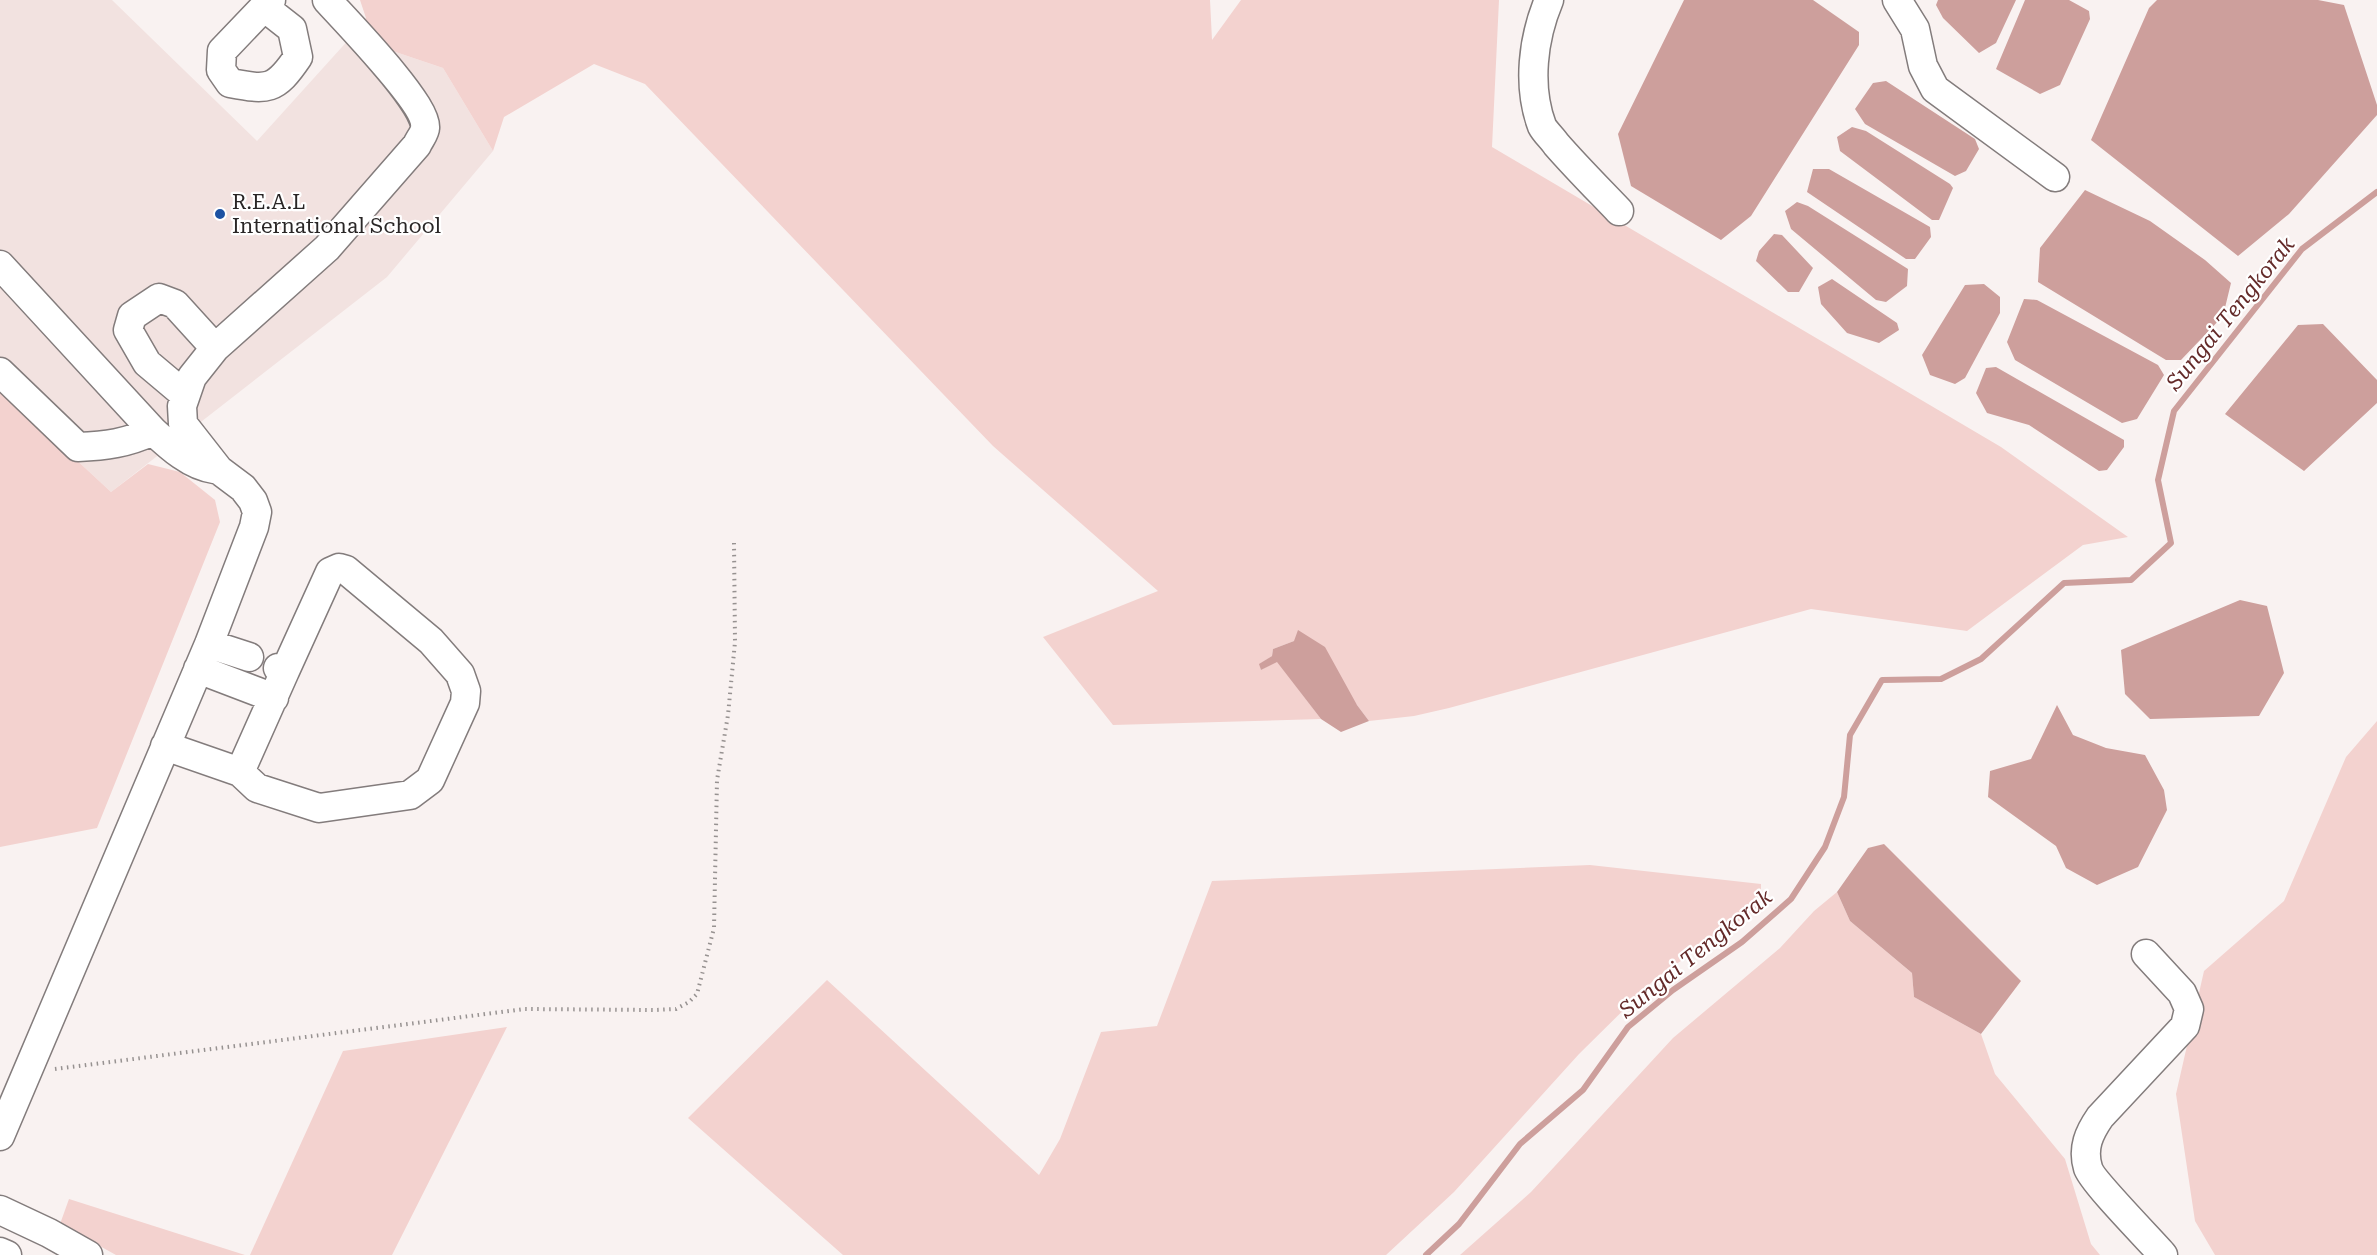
<svg xmlns="http://www.w3.org/2000/svg" width="2377" height="1255" font-family="'Roboto Serif',serif">
	<rect width="100%" height="100%" fill="#f9f2f1"/>
	<path fill="#f2e2e0" d="M0,0h112l145,141 94,-104 92,31 50,83 -106,126 -276,215 -111,-103z"/>
	<path fill="#f3d2cf" d="M360,0h850l2,40 29,-40h258l-7,147 509,300 127,90 -45,8 -116,86 -156,-22 -362,99 -35,8 -45,5 -12,-16 -63,-64 -21,8 -1,7 -12,8 1,6 16,-9 44,58 -208,6 -70,-88 115,-46 -165,-145 -348,-362 -51,-20 -90,53 -11,34 -50,-83 -92,-31 15,-19z
		M0,389l111,103 37,-28 32,8 35,28 5,22 -123,306 -97,19z
		M2377,721v534h-162l-20,-34 -19,-127 28,-123 80,-70 62,-144z
		M1590,865l171,19v22l-105,72 -77,76 -125,138 -68,63h-543l-155,-137 139,-138 212,195 21,-36 41,-107 56,-6 55,-145z
		M1837,892l13,29 62,52 2,24 67,37 14,40 70,85 26,85 9,11h-640l71,-63 142,-154 107,-90 34,-37z
		M507,1027l-115,228h-142l93,-204z
		M69,1199l176,56h-129l-56,-31z"/>
	<path fill="#cd9f9c" d="M1684,0h129l46,32v13l-108,171 -30,24 -90,-54 -13,-52z
		M1938,0h78l-20,43 -17,10 -36,-35 -7,-13z
		M2025,0h44l20,11 1,8 -30,66 -20,9 -44,-25z
		M2157,0h161l26,5 33,100v10l-88,99 -51,42 -147,-116 58,-132z
		M1886,81l89,58 4,10 -13,22 -11,5 -90,-52 -10,-15 18,-26z
		M1852,127l14,4 84,53 3,4 -14,32h-7l-92,-69 -3,-14z
		M1813,169h16l101,58 1,10 -16,22h-9l-99,-67z
		M2085,190l65,31 55,39 26,23 -8,33 -42,44h-15l-128,-78 2,-34z
		M1797,202l11,4 100,63 -1,17 -21,16 -10,-2 -85,-71 -6,-18z
		M1774,234l8,1 31,33 -14,24h-11l-32,-31 3,-10z
		M1832,279l65,44 2,7 -20,13 -32,-10 -26,-29 -3,-17z
		M1984,284l16,13v16l-35,65 -10,6 -25,-9 -8,-20 43,-70z
		M2024,299l13,1 121,65 6,10 -27,44 -15,4 -107,-63 -8,-18z
		M2323,324l54,56v23l-73,68 -79,-57 73,-89z
		M1996,367l128,73v7l-17,23 -8,1 -70,-46 -42,-12 -11,-20 10,-25z
		M2240,600l27,6 17,67 -25,43 -109,3 -25,-25 -4,-44z
		M1298,630l27,17 32,58 12,16 -28,11 -20,-13 -44,-57 -16,8 -2,-6 13,-8 1,-7 21,-8z
		M2057,705l16,30 33,13 39,7 19,35 3,20 -29,57 -41,18 -31,-17 -10,-22 -68,-49 2,-26 41,-12z
		M1884,844l137,137 -40,53 -67,-37 -2,-24 -62,-52 -13,-29 31,-44z"/>
	<g fill="none" stroke-linecap="round" stroke-linejoin="round">
		<path stroke="#cd9f9c" stroke-width="6" d="M1426,1255l33,-31 61,-80 63,-54 45,-63 45,-37 69,-48 49,-43 34,-52 19,-50 6,-62 32,-55 59,-1 40,-20 83,-76 67,-3 40,-37 -13,-63 16,-69 128,-162 75,-57"/>
		<defs>
			<path id="minor" d="M1549,0c-16,38 -22,86 -7,126 3,6 10,12 14,18 20,23 42,45 63,67
				M1897,0l18,29 8,37 12,23 120,88
				M264,7l28,22 6,28c-23,34 -30,33 -68,26l-9,-13 1,-19 42,-44 7,-7
				M0,265l153,166
				M0,372l78,75c28,-1 49,-4 75,-16 17,16 38,35 61,38
				M185,395l-38,-32 -19,-33 4,-14 27,-18 16,6 40,44
				M209,644l40,13
				M278,668l7,3 -45,101 17,16 62,20 91,-13 20,-15 35,-77 1,-12 -6,-17 -29,-33 -85,-71 -7,-2 -9,4 -45,99
				M198,669l76,29
				M165,746l75,26
				M2146,954l36,39 7,16 -4,17 -85,91c-11,16 -18,31 -12,51 3,12 63,73 75,87
				M0,1136l209,-492 45,-117 3,-15 -4,-11 -10,-13 -24,-18 -36,-46 -1,-18 10,-29 23,-29 112,-100 90,-103c2,-5 8,-12 8,-17 3,-23 -79,-107 -98,-128
				M0,1210l49,23 39,22
				M0,1252l7,3"/>
		</defs>
		<use href="#minor" stroke="#837c7c" stroke-width="31"/>
		<path stroke="#979291" stroke-width="4" stroke-dasharray="1.5 4.5" stroke-linecap="butt" d="M55,1069l470,-60 130,1 21,-1 13,-7 8,-8 17,-66 3,-148 11,-65 7,-73 -1,-99"/>
		<use href="#minor" stroke="#fff" stroke-width="28"/>
	</g>
	<circle fill="#1c52a3" stroke="#fff" stroke-width="2" cx="220" cy="214" r="6"/>
	<g text-anchor="middle" stroke-width="4.5" stroke-linejoin="round" paint-order="stroke">
		<g font-size="21" fill="#292626" stroke="#fff" text-anchor="start">
			<text x="232" y="209">R.E.A.L<tspan x="232" dy="24">International School</tspan></text>
		</g>
		<g font-size="22" font-style="italic" fill="#642a29" stroke="#fff">
			<text transform="translate(2230 313) rotate(-51)" y="8">Sungai Tengkorak</text>
			<text transform="translate(1695 953) rotate(-39)" y="8">Sungai Tengkorak</text>
		</g>
	</g>
</svg>
